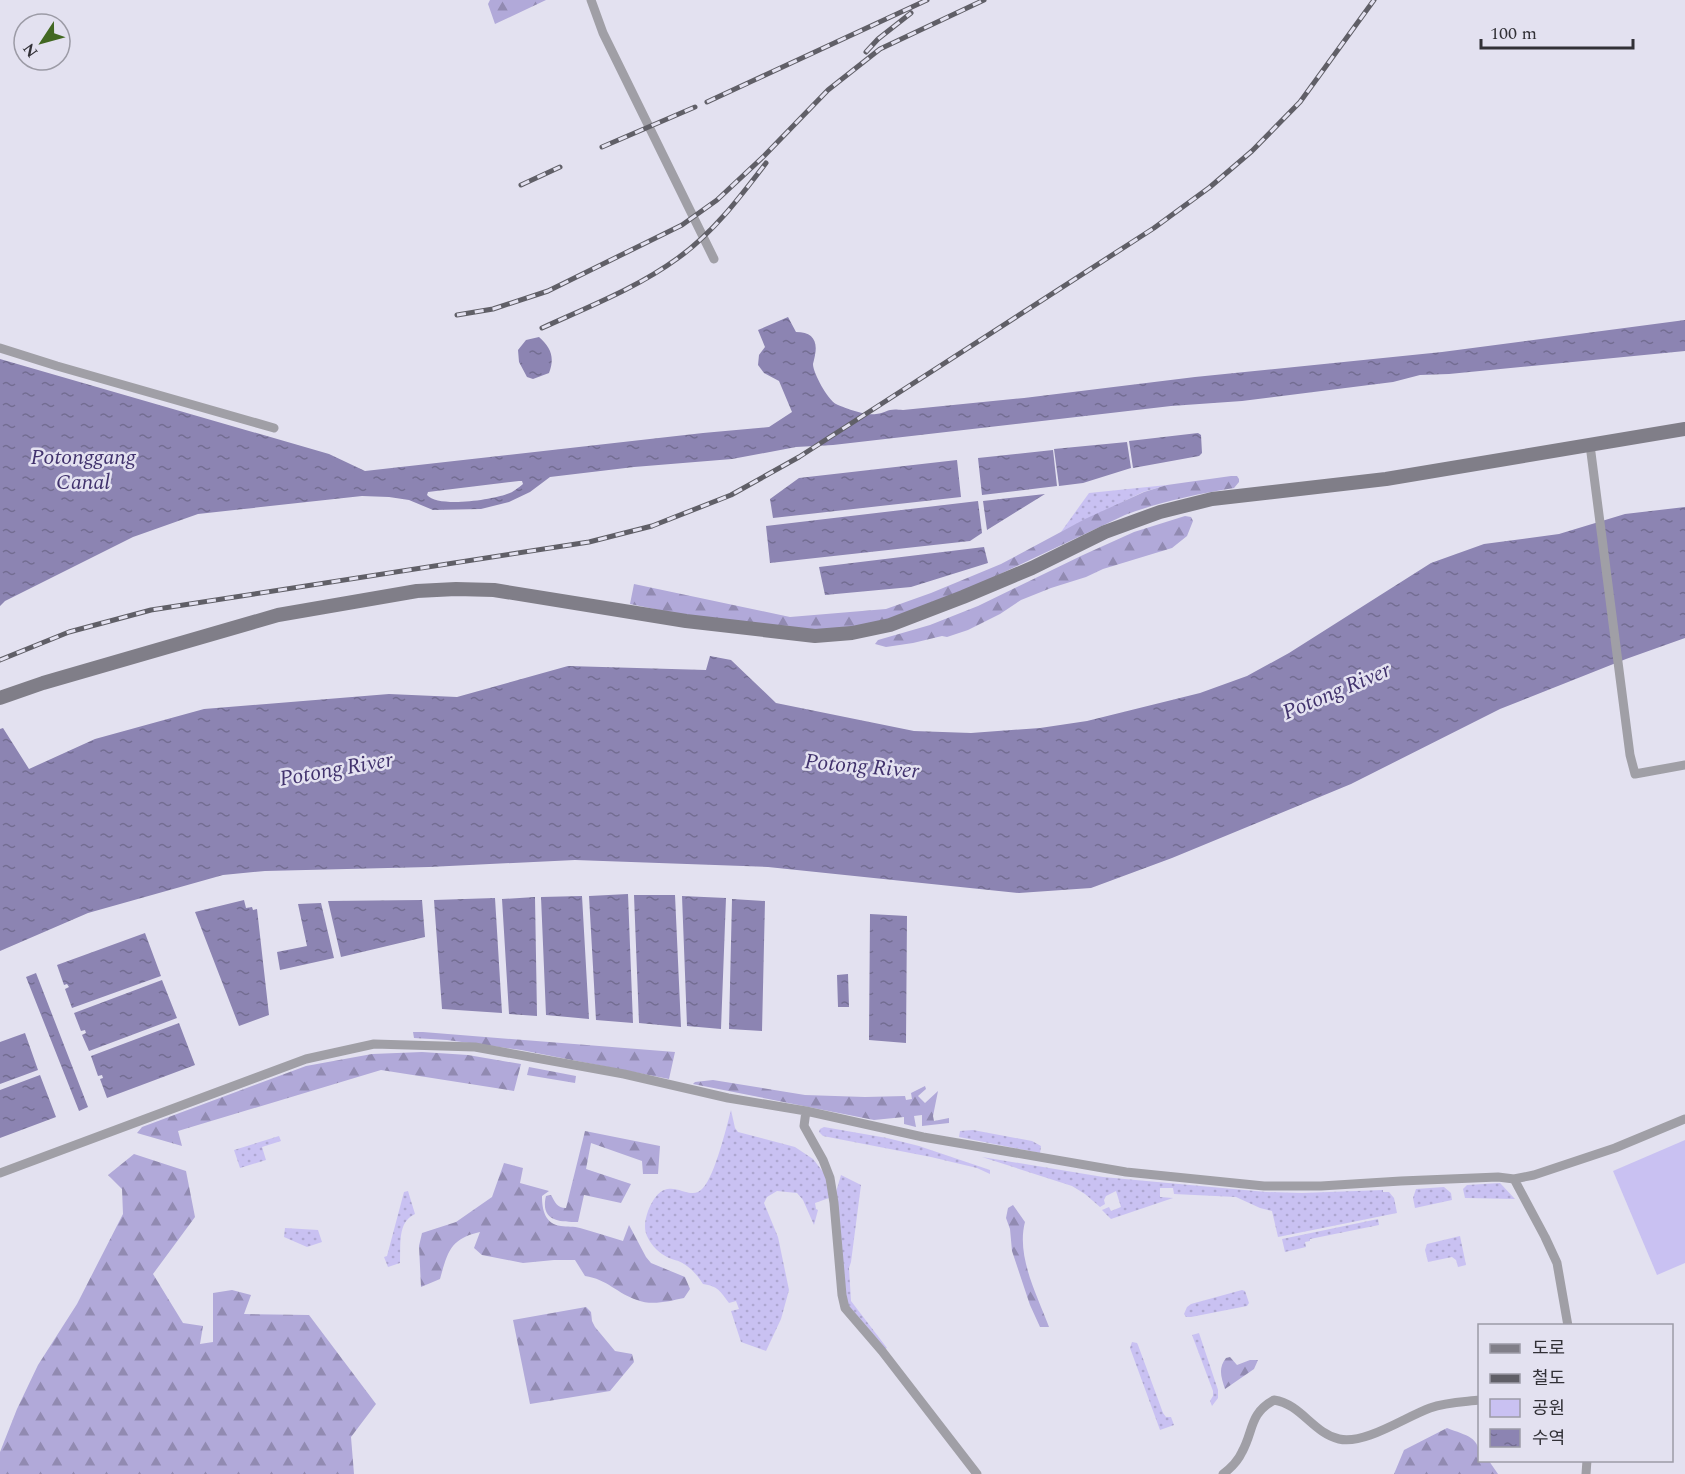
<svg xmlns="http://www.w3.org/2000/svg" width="1685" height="1474" font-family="Spectral,'Noto Sans KR',serif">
	<defs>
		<pattern id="grass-dots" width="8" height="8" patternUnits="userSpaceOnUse" patternTransform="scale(1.5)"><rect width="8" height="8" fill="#c9c1f2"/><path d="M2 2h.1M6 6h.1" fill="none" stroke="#ada6d0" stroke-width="1.8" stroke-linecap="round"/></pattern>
		<pattern id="forest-firs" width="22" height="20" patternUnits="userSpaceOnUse" patternTransform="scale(1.5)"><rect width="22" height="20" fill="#b1a9d9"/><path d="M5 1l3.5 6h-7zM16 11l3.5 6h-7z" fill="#918ab1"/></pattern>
		<pattern id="water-ripples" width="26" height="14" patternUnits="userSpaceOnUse" patternTransform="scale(1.5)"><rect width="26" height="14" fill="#8c84b2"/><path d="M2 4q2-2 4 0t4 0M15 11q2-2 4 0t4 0" fill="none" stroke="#736d92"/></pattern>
	</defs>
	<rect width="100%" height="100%" fill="#e3e1f0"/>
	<path fill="url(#grass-dots)" d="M1167,485l-24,7 -82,40 28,-39z
		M731,1110l4,18 3,4 57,15 18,12 11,14 4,11 1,14 -14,5 1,6 2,1 -4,15 -11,-25 -6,-7 -20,-2 -10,6 -3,6 14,34 11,53 -8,29 -15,32 -25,-9 -10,-31 8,-2 -3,-8 -7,2c-9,-12 -11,-17 -26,-19 -5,-8 -11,-15 -19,-20 -5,-4 -12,-4 -17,-7 -8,-4 -15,-11 -19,-19 -5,-9 -3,-18 0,-27 18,-45 40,-5 55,-23 12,-13 23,-59 28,-78z
		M824,1127l63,11 32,8 71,24v4l-13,-6 -46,-11 -108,-21 -4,-4 1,-3z
		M973,1130l59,11 9,5 -1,7 -81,-16 1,-6z
		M279,1136l2,5 -19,6 4,13 -26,8 -6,-18z
		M982,1157l121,20 163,15 36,1 81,-3v2h6l5,6 3,15 -119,24 -6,-26 -12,-3 -24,-11 -62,-3 -1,-6h-13v9l13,1 -62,21 -9,-9 7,-3 2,4 10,-4 -5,-16 -10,5 -2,4 1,4 -5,3 -15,-13 -13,-8z
		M841,1175l20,10 -10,77 -2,6 2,33 36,47 -2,1 -38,-45 -11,-112z
		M1500,1183l15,16 -50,-1 -2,-9 4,-4z
		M1444,1187l7,6 1,7 -37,8 -2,-10 3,-9z
		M408,1191l7,23c-18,8 -14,31 -15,49l-12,4 -4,-10 3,-1 17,-64z
		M1378,1219l1,6 -69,14v2l-5,1 1,5 -21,5 -3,-13z
		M285,1228l33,2 4,12 -15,5 -23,-10z
		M1460,1236l6,29 -8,2 -2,-7 -4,-3 -24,5 -3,-12 2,-6z
		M1242,1290l3,1 4,12 -2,3 -56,11h-5l-2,-3 3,-7 4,-3z
		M1199,1333l19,57v8l-6,8 -2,-5 3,-5v-5l-21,-56z
		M1132,1342l5,1 1,2 25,68 3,4h5l3,8 -14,5 -30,-82z"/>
	<path fill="url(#forest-firs)" d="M490,0h56l-51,24 -7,-20z
		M1231,476h6l2,3v3l-5,6c-38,6 -74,14 -109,27l-165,78 -76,28 -36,7 -35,3 -124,-15 -59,-12 4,-20 156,33 96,-8 45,-16 70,-29 84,-45 59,-27 23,-7z
		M1185,516l6,1 2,4 -6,15 -15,12 -69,21 -17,8 -35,11 -30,12 -21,14 -32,16 -21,7 -5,-1 -29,7 -27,4 -11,-3 3,-4 52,-15 48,-19 105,-51 51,-23z
		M413,1032h10l252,20 -6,27 -148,-29 -74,-10 -33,-2z
		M422,1052l46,3 53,9 -7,27 -133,-21 -203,61 4,15 -45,-13 5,-6 164,-61 66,-12z
		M529,1067l47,9 -1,7 -48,-8z
		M713,1080l92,15 60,2 40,-1 1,4 6,-1 -1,-6 14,-7 1,3 -8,7 7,7 13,-12 -5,25 1,5 15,-3v5l-27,3v-11l-8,1 2,11 -12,-3v-7l-30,3 -181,-36 2,-2z
		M585,1131l75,15 -2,28h-15l-1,-13 -51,-18 -5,26 45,15 -10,19 -37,-8 -6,27c-19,0 -38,-1 -32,-26l5,-1c4,7 6,13 15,13z
		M134,1154l52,17 9,46 -42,57 30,49 20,3 -3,18 13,-2v-49l19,-3 19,5 -7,19 65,1 67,89 -25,33 3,37h-354v-22l17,-43 21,-44 39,-61 46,-90 -1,-25 -14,-14z
		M504,1163l19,5 -3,15 29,8 -7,5c0,14 3,28 19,30 6,1 13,0 19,2 15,4 29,9 43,13l6,-16 17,32 5,6 34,14 5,12 -6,9c-15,3 -32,8 -47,2 -19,-6 -30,-21 -52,-24l-10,-16h-21l-31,3 -41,-8 -8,-7 6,-16c-30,7 -32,19 -40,47l-19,8 -2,-41 3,-13 34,-11 36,-25z
		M1013,1205l12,17c-9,34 12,73 24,105h-9l-10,-22 -18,-54 -2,-22 -4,-11 2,-10z
		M586,1307l5,5 1,9 3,6 20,24 17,3 2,8 -24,29 -80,13 -17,-84z
		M1230,1357l7,8 13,-5h8l-4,9 -29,20c-4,-12 -7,-21 1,-31z
		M1447,1428c20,8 33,8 33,32l9,1 9,13h-104l10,-24z"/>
	<path fill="#c9c1f2" d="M1685,1140v123l-28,12 -44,-104z"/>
	<path fill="url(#water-ripples)" fill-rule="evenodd" d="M788,317l8,15c16,0 22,8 19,23 0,1 -2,9 -2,9 0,9 15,36 23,40 8,4 31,12 40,10 13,-2 10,-6 27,-4l121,-12 171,-21 247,-25 243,-32v31l-236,23 -29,1 -27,7 -151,19 -71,5 -338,39 -37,2 -64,12 -98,8 -84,10 -20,15 -21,10 -28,7 -48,1 -24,-10 -20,-3 -27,-1 -164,18 -65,23 -128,64 -5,5v-247l329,95 36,17 338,-38 66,-6 23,-15 -13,-31 -15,-8 -6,-8 1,-10 6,-8 -7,-17zM519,481h3l1,3c-5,4 -11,9 -16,10 -16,6 -69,14 -80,1l1,-3z
		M539,337c12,11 16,20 10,36l-16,6 -6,-2 -8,-15 -1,-12 8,-10z
		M1198,433l3,2 1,18 -3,3 -66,12 -4,-27z
		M1127,442l4,26 -48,15 -24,3 -5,-37z
		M1053,450l4,36 -75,9 -4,-37z
		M957,460l4,37 -188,21 -3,-19 29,-21z
		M1045,494l-58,36 -4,-29z
		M978,501l4,32 -12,8 -200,22 -4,-37z
		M1685,507v131l-59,21 -126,50 -149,75 -179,74 -81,30 -72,5 -251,-26 -193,-7 -146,7 -164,4 -42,4 -135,38 -88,38v-222l3,-1 26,41 66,-30 109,-30 185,-15 68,3 111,-31 138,4 4,-14 21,4 45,43 138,28 57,2 69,-5 47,-7 113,-28 47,-17 42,-23 142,-90 53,-19 75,-10 66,-20z
		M984,547l4,16 -77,24 -86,8 -6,-28z
		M628,894l5,129 -37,-3 -7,-124z
		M634,895h41l6,132 -42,-4z
		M582,896l7,123 -43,-4 -5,-118z
		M682,896l44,2 -5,131 -34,-3z
		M535,897l2,119 -28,-2 -7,-115z
		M495,898l7,115 -60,-4 -8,-109z
		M732,899l33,2 -3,130 -33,-2z
		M244,900l2,8 6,-1 1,3 4,-1 12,106 -30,11 -44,-114z
		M422,900l3,37 -84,20 -13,-56z
		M321,903l13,55 -54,12 -3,-18 30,-6 -9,-42z
		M870,914l37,2 -1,127 -37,-3z
		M145,933l16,43 -89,32 -7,-19 4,-2 -2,-3 -3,1 -7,-20z
		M36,973l52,134 -9,4 -53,-134z
		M848,974l1,33h-11l-1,-32z
		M162,980l15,38 -88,33 -7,-16 4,-2 -1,-3 -4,1 -7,-18z
		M179,1023l16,42 -88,33 -7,-19 3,-1 -1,-3 -4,1 -7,-20z
		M25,1033l13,37 -38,14v-42z
		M40,1075l16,42 -56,21v-48z"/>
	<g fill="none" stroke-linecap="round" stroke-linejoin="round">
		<path stroke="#a09fa6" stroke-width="9" d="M591,0l12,33 111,226
			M0,348l57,18 217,62
			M1590,445l40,310 5,19 50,-9
			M806,1111l-2,15 19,34 7,18 4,25 8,92 3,13 37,43 95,123
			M0,1173l306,-114 68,-15 101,3 149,27 104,24 78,13 117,26 203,35 138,14h57l80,-5 97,-4 16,2 20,-4 81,-27 70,-29
			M1514,1179l31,58 12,26 11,63
			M1223,1474c8,-6 15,-13 19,-22 12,-22 7,-38 32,-52 27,4 39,33 65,39 26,6 66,-22 91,-31 16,-6 32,-6 50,-8
			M1586,1474l1,-14"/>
		<path stroke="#807e88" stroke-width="14" d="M0,698l43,-15 235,-68 139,-24 39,-2 38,1 192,31 129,15 37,-3 38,-8 73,-28 69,-29 73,-36 55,-20 52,-13 174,-20 299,-50"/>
		<defs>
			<path id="rail" d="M866,52l12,-13 33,-26
				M707,102l220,-102
				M602,147l93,-40
				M521,185l39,-18
				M457,315l36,-6 55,-18 134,-66 35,-25 47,-44 64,-66 52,-41 104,-49
				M542,328c46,-21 95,-40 136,-70 35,-25 62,-61 88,-95
				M0,660l69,-28 82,-22 438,-68 63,-16 79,-31 68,-38 355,-229 56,-41 42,-36 48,-49 74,-102"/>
		</defs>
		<use href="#rail" stroke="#605f67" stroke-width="5"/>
		<use href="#rail" stroke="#e3e1f0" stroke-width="3" stroke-dasharray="9" stroke-linecap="butt"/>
	</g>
	<g text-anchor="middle" stroke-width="5" stroke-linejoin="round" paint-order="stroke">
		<g font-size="22" font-style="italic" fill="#41326d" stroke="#e3e1f0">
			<text x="83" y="464">Potonggang<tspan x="83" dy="25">Canal</tspan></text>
			<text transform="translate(1336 690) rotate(-23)" y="8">Potong River</text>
			<text transform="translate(862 765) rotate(5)" y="8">Potong River</text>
			<text transform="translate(336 768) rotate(-10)" y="8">Potong River</text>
		</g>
	</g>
	<rect x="1478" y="1324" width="195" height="138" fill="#e3e1f0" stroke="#9c9ba6" stroke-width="1.5"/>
	<rect x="1490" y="1344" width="30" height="9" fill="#807e88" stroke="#9c9ba6" stroke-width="1.5"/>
	<text x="1532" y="1354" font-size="18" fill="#323137">도로</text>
	<rect x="1490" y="1374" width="30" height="9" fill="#605f67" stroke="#9c9ba6" stroke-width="1.5"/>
	<text x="1532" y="1384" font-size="18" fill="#323137">철도</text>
	<rect x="1490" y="1399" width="30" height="18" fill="#c9c1f2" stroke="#9c9ba6" stroke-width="1.5"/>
	<text x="1532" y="1414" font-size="18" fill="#323137">공원</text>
	<rect x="1490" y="1429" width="30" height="18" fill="url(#water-ripples)" stroke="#9c9ba6" stroke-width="1.5"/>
	<text x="1532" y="1444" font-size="18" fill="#323137">수역</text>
	<g transform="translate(42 42) rotate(234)"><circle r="28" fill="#e3e1f0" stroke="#9c9ba6" stroke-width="1.5"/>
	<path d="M0-4.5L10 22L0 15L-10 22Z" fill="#426822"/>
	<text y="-9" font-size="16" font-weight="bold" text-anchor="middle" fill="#323137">N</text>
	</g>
	<path d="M1481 39v9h152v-9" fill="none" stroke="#323137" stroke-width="3"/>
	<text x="1490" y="39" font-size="18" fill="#323137" stroke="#e3e1f0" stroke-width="4.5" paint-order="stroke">100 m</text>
</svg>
